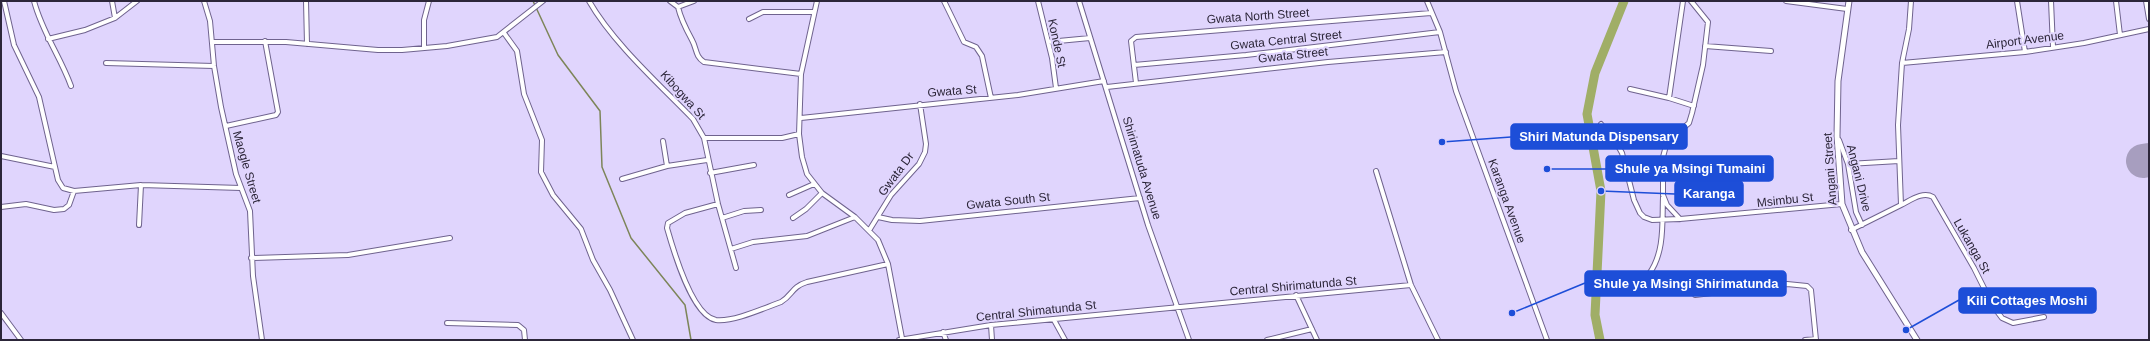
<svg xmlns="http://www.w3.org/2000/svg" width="2150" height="341" font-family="Helvetica,sans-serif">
	<rect width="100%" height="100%" fill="#e0d5fd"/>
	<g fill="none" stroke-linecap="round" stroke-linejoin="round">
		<path stroke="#7d8559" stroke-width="1.5" d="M533,1l25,54 42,56 2,56 29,71 54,67 6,35"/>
		<path stroke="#a0ae67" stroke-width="9" d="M1600,340l-5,-25 6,-124 -14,-77 8,-41 29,-72"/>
		<path stroke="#a79ebf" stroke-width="34" d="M2143,161l6,-1"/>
		<defs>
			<path id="minor" d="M4,1l10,44 25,52 19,83 5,8 11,3 67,-6 100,3
				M34,1c8,31 26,55 37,85
				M112,1l3,17
				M204,1l6,20 4,45 7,41 15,67 14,37 3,65 9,64
				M306,1l1,43
				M589,1c24,42 70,83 104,118l11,19 14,66 18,64
				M670,1l8,6 16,-6
				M817,1l-16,73 -2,60 3,23 5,17 15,19 33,24 23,23 10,24 14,74
				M944,1l20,41 12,5 6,9 9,42
				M1038,1l14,57 4,30
				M1079,1l69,224 41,115
				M1427,1l13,31 16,59 91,249
				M1786,1l61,8
				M2017,1l8,51
				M2051,1l2,46
				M2116,1l4,34
				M2146,1l3,18
				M678,7c3,13 8,22 14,33 5,9 3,16 12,22l97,12
				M749,19l14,-7h51
				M504,33l13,18 7,43 18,46 -1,32 12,23 28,34 12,31 17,30 23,50
				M48,39l37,-9 30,-12 22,-17
				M213,42h73l92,8h24l45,-4 50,-9 46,-36
				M1048,42l42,-4
				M1705,46l66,5
				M424,48v-28l5,-19
				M106,63l108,3
				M1902,63l123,-11 59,-9 65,-14
				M1134,65l112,-10 194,-23
				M1136,83l-5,-42 5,-4 295,-24
				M1107,87l221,-25 118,-10
				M1630,89l39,9 25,8
				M1669,98l14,-97
				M801,118l217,-23 86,-14
				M1601,124l16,20 5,9 12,47 6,13 4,4 8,3 28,-1 162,-15
				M226,126l50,-11 2,-3 -13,-71
				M704,138h78l17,-4
				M1839,140l9,24 8,48 6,13
				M663,141l4,25
				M1617,144l18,-7 32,5
				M1,156l54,11
				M1848,164l51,-3
				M1376,171l35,114 27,55
				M710,173l44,-8
				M622,179l45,-13 40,-6
				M789,195l25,-11
				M718,204l-33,9 -17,10 -1,5c6,21 25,88 49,92 18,2 48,-12 65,-18 12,-7 10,-15 26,-20l81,-18
				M1901,205c10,-5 22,-14 32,-8l41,71 19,38 9,12 11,5 31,-6
				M1,207l25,-3 28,6 10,-1 5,-4 5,-14
				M878,217l14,3 28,1 220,-23
				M722,218l22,-7 17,-1
				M793,218l13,-9 16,-16
				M1680,219l-13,-14 -4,-10v-38l4,-15 22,-19 3,-10 11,-48 5,-43 -17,-21
				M139,225l2,-40
				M870,229l21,-34 28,-31 6,-12 1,-8 -6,-40
				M1851,230l50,-25 -3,-80 4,-62 7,-34 2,-28
				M731,249l22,-7 54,-6 48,-19
				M251,258l97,-3 102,-17
				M1632,288c5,-4 13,-9 17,-14 16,-22 13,-51 14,-77
				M1296,295l21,45
				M1695,295l92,-11 20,2 4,4 5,50
				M1,313l20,27
				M1054,320l11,20
				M447,323l71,2 6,5 1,10
				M991,325l1,15
				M943,332l3,8
				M899,340l92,-15 420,-40
				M1267,340l45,-11
				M1805,340l11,-1"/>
			<path id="tertiary" d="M1849,1l-11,80 -1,55 5,68 20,48 55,88"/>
		</defs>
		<use href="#minor" stroke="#6f638e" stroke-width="6"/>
		<use href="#tertiary" stroke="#6f638e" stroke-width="7"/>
		<use href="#minor" stroke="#fff" stroke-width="4"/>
		<use href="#tertiary" stroke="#fff" stroke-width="5"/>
	</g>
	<g text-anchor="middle" stroke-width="4" stroke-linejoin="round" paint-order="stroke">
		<g font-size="12" fill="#2c2639" stroke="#e0d5fd">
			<text transform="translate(1258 16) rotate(-4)" y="4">Gwata North Street</text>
			<text transform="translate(1286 40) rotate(-6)" y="4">Gwata Central Street</text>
			<text transform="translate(2025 40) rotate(-7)" y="4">Airport Avenue</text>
			<text transform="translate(1057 43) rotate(78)" y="4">Konde St</text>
			<text transform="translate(1293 55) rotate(-6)" y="4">Gwata Street</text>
			<text transform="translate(952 91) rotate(-4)" y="4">Gwata St</text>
			<text transform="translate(683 95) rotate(48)" y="4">Kibogwa St</text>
			<text transform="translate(247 167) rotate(74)" y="4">Maogle Street</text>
			<text transform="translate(1142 168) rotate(73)" y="4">Shirimatuda Avenue</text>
			<text transform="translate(1830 169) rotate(-94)" y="4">Angani Street</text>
			<text transform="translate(896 174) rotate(-53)" y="4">Gwata Dr</text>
			<text transform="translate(1859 178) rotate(76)" y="4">Angani Drive</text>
			<text transform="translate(1785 200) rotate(-6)" y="4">Msimbu St</text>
			<text transform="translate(1008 201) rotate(-6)" y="4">Gwata South St</text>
			<text transform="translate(1507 201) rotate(70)" y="4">Karanga Avenue</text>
			<text transform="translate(1972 246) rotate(60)" y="4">Lukanga St</text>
			<text transform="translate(1293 286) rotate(-5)" y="4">Central Shirimatunda St</text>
			<text transform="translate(1036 311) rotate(-6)" y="4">Central Shimatunda St</text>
		</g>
	</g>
	<path fill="none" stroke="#1d4ed8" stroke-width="1.5" d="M1442 142L1511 137M1547 169L1606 169M1601 191L1675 194M1512 313L1585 283M1906 330L1959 300"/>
	<g fill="#1d4ed8" stroke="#e0d5fd" stroke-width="1.5">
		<circle cx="1442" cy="142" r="4"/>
		<circle cx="1547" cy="169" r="4"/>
		<circle cx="1601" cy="191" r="4"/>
		<circle cx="1512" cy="313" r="4"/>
		<circle cx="1906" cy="330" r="4"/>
	</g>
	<g fill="#1d4ed8" stroke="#1d4ed8" stroke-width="1.5">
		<rect x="1511" y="124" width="176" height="25" rx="4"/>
		<rect x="1606" y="156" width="167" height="25" rx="4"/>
		<rect x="1675" y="181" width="68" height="25" rx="4"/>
		<rect x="1585" y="271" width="201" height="25" rx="4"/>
		<rect x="1959" y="288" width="137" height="25" rx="4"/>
	</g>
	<g font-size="13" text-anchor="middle" font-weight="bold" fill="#fff">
		<text x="1599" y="141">Shiri Matunda Dispensary</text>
		<text x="1690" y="173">Shule ya Msingi Tumaini</text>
		<text x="1709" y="198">Karanga</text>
		<text x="1686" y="288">Shule ya Msingi Shirimatunda</text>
		<text x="2027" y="305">Kili Cottages Moshi</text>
	</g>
	<rect width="2150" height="341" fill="none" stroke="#2c2639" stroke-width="4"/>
</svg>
